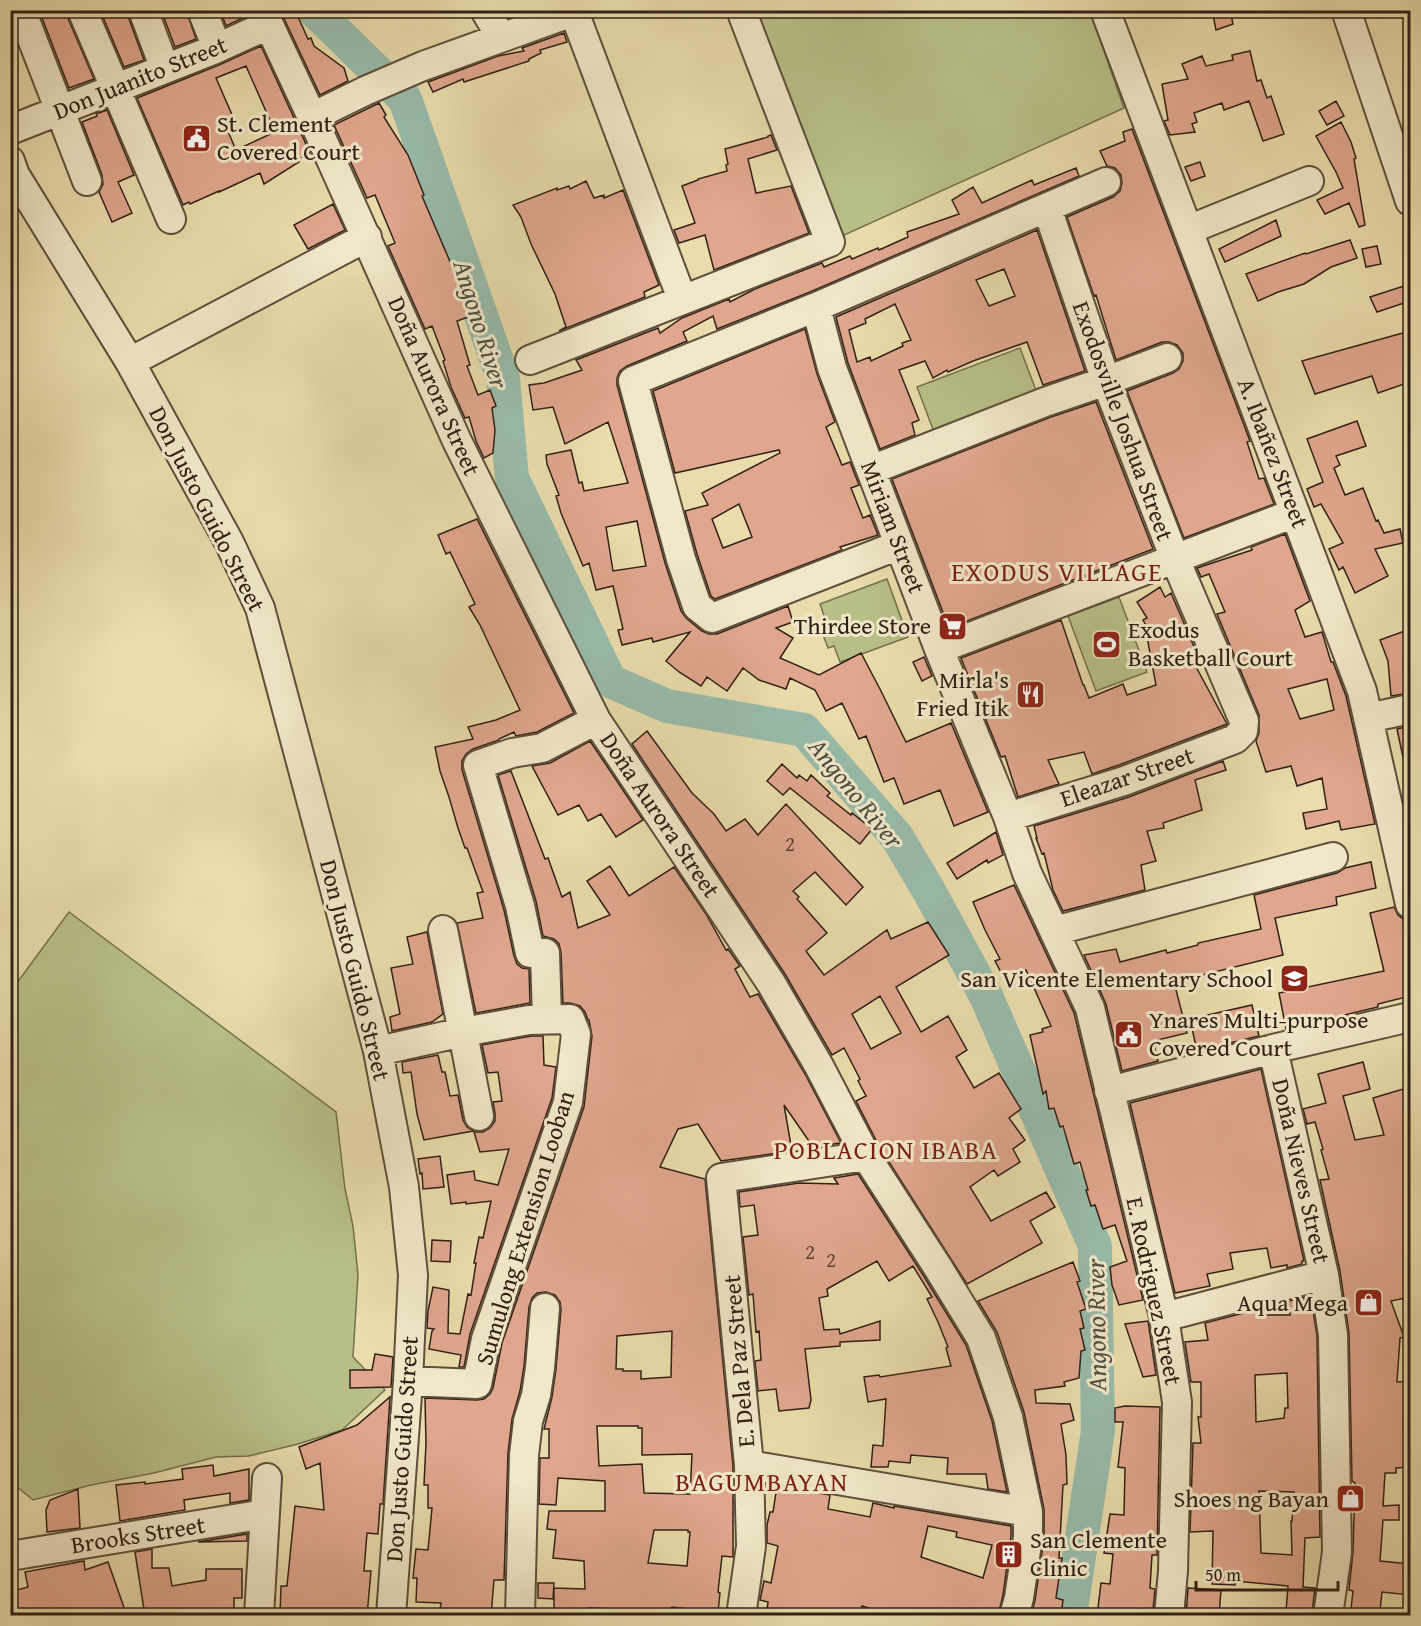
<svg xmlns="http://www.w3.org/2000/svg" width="1421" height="1626" font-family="'Gentium Book Plus',serif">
	<rect width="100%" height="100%" fill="#eadcac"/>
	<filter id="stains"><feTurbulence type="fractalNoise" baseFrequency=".00333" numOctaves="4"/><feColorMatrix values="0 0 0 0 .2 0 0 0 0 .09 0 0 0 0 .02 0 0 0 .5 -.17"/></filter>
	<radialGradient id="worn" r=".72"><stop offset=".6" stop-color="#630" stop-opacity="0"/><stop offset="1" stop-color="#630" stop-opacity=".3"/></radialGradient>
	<path fill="#b8c088" stroke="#747050" stroke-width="1.5" d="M752,11h338l34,97 -293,133z
		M1020,348l20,53 -103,39 -20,-53z
		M887,579l21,58 -68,25 -6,-16 -6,2 -8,-21 7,-3 -7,-20z
		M1119,597l28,75 -51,19 -28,-75z
		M69,912l267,200 9,77 8,37 5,49 -5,82 32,33 -43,40 -44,14 -49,12 -33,1 -62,16 -63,12 -58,15 -22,-18v-491z"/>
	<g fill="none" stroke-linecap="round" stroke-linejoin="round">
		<path stroke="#98bcab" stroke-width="34" d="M314,10l91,89 98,279 9,100 98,203 57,25 137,24 93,107 32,54 57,105 109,250 3,185 -28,185"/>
	</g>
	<path fill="#e0a78e" stroke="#302017" stroke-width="1.5" fill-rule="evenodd" d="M39,10h27l1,6 27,63 -25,9z
		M100,10h27l1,6 16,44 -20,7z
		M161,10h25l10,29 -21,8z
		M220,10h26l1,6 -21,10z
		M280,10h15l13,29 3,-1 3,8 30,22 4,13 -28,14z
		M1212,10h18l3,14 -17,6z
		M564,33l3,9 -27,8 1,3 -12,6v2l-65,21 -1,-3 -30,13 -5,-10 70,-26 26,-5 -2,-3z
		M261,46l49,107 -12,6 1,3 -35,22 -4,-11 -41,19v-1l-29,13 -1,-2 -6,3 -46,-107 82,-33zM246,66l29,66 -39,18 -12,-28 9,-5 -17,-39z
		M1250,51l7,30 4,-1 6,18 4,-2 13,38 -21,7 -14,-40 -25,9 -2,-7 -28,10 3,9 -5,2 3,8 -25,3 -6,-14 4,-1 -6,-36 26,-5 -6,-15 20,-8 4,10 27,-6 -1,-5z
		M1336,101l8,15 -17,9 -8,-14z
		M379,103l7,12 -2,2 24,38 16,40 -2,1 35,82 14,38 -14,5 13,44 -3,1 11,29 12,-5 6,16 -4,2 3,22 -2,23 -9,5 -8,-17 -7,-24 -4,1 -14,-31 -8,-26 2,-1 -13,-34 -7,3 -37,-83 7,-3 -20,-48 -8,3 -33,-73z
		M107,110l27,65 -16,7 14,31 -20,9 -13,-30 4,-8 -1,-9 -20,-53 15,-6 -1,-2z
		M1341,122l10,20 5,16 -2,1 11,66 -6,2 -10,-24 -24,11 -8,-14 26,-12 -7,-16 -20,-36z
		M1132,129l118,312 -3,1 12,37 5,-1 10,26 -90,34 -57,-147 46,-18 6,-4 4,-8v-8l-6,-8 -8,-3h-7l-46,18 -20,-65 -2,1 -27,-79 46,-20 7,-6 2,-8 -1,-8 -6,-7 -8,-2 -7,-15 25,-10 -2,-9z
		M771,135l6,15 -29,9 8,34 35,-7 18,47 -95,37 -9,-35 -26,8 -5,-13 21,-7 -13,-37 16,-6v-1l29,-8 -1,-6 2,-1 -3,-15 43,-12v-1z
		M1200,162l5,14 -14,5 -6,-14z
		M1076,168l3,8 -269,116 -93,37 -4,-13 -30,16 4,9 -60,25 -7,5 -3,7v7l48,178 16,48 5,7 16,13 7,3h8l71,-28 5,16 -17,6 17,10 -13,20 39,17 42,-22 20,38 25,51 45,-19 37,89 -34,14 -14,-36 -36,14 -10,-26 -10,4 -18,-46 -7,3 -17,-36 -16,8 -11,-21 -25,-12 -4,11 -27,-9 -16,-12 -16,23 -20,-14 -6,9 -22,-14 -13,-11 24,-29 -37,10 -1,-4 -30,7 -4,-15 5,-1 -10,-43 -17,4 -7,-27 -6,3 -22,-53 -5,-17 3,-1 -12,-31 -1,-9 25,-5 8,33 3,-1 2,9 44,-8 -20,-61 -43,22 -12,-37 -20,3 -4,-25 15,-2 38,-13 -6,-10 82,-32 2,5 22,-15 47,-19 1,3 25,-13 67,-26 2,4 26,-11 2,3 26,-11 1,2 29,-13 -1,-5 52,-18 -7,-14 21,-13 9,16 50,-23 2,5zM637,521l9,45 -33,5 -7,-44z
		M586,181l8,17 10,-3v3l19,-8 36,95 -15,7 1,5 -86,34 7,-4 -11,-33 -24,-50 -10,-27 -8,-12 44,-17v2l12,-4 1,3z
		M333,204l12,26 -37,19 -14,-24z
		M1276,220l5,16 -56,26 -6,-13z
		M1037,230l48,141 -42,14 -16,-43 -54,19 -25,11 -1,-2 -14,8 -8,-17 -26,9 20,50 -7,3 3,12 -35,14 -32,-86 -12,-46zM1004,269l11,27 -26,10 -13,-26zM895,304l16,36 -9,3 1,3 -32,15 -1,-4 -13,5 -8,-32 17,-7 -1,-4z
		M1350,240l7,18 -26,9 -27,17 -26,8 -20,9 -12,-27 59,-21 1,1z
		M1377,246l4,18 -15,3 -4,-18z
		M1410,284v17l-33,11 -7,-15z
		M805,329l12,45 18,48 -9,5 16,38 8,-3 9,23 -8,3 12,30 7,-3 8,20 -38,12 2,3 -127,49 -4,-3 -14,-42 -12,-43 23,-6 -6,-12 78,-40 -1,-3 -104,23 -22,-82zM739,504l13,33 -29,11 -11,-29z
		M1410,331v51l-32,11 -6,-17 -57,18 -13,-33z
		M1096,402l57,147 -204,79 -57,-149 159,-62z
		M1357,421l9,25 -30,10 4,9 -6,3 11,27 18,-7 13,33 2,-1 6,13 16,-4 3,14 -28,6 13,27 -33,17 -12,-26 -4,3 -10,-21 14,-6 -22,-39 -7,3 -7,-18 16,-7 -16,-43z
		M477,519l97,194 -37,19 -21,4 -2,-4 -15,7v1l-26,9 -7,5 -4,7v9l42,140 10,46 3,8 5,4 7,1 1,34 -54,10 -19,-90 26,-5 -6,-25 6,-1 -16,-44h-2l-7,-20 -9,-31 -9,-26 -5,-24 38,-8 -5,-12 28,-7 24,-10 -40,-85 -11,-18 6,-3 -25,-52 -4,2 -8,-19z
		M1285,534l25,67 -15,9 10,27 17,-5 9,30h2l13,34 29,128 -34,6 -2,-9 -33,8 -3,-16 24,-4 -5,-31 -25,8 -6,-20 -25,6 -10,-31 3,-8v-18l-42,-101 8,-2 -16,-38 -8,3 -4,-9 55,-18 -1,-3zM1327,679l7,31 -34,9 -12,-30z
		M1160,587l5,10 6,-4 30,70 -6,2 32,59 -108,41 -27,9 -8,-22 -36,8 11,24 -41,13 -13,-41 -4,1 -40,-99 100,-38 22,65h1l5,13 34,-14 4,11 29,-10 -9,-48 4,-3 -8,-14 4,-2 -10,-16z
		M1410,629v64l-19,3 -3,-35 -8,-21z
		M924,657l8,19 -10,5 -9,-19z
		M1410,726v36h-6l-7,-33z
		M647,731l45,62 22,21 12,17 19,-12 13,16 28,-31 77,83 -17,18 -31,-33 -22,19 6,6 -2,2 30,34 -21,18 18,24 63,-45 4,9 37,-17 21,33 -53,32 25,45 27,-16 19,34 -11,7 18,31 25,-15 22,36 -12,9 16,22 -12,9 7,13 -22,14 -4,-6 -24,17 21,34 55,-29 9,15 -25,14 12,22 -75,41 -87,-136 -24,-47 10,-5 -8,-15 2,-2 -16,-31 -12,7 -47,-81 -153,-230zM880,996l21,37 -30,16 -19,-35z
		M590,741l53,79 -27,17 -15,-23 -13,7 -9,-16 -21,10 -26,-49 18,-3z
		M1223,761l3,9 -31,10 7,30 -39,13 1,5 -17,3 9,30 -15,4 4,25 -82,21 -10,-21 -9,-37 -2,1 -6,-16h1l-3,-12 95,-29z
		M782,764l15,14 2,-3 8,6 4,-6 19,18 -3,3 24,19 1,-2 20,16 -12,15 -70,-56 -7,7 -16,-14z
		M511,771l34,88 3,-1 14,39 8,-5 8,36 32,-13 -23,-34 23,-15 19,30 45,-29 32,47 20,36 2,-1 12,17 -5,3 15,28 8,-3 47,80 36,69 -28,4 -29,-42 8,46 -71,10 -23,-37 -20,5 -18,38 45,12 28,287v91l-11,-1 -4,36 2,1 -2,19 -46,-5v2h-3l-1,7h-22l1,-6 -58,-2v8h-23v-4l-12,-1v-23l31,1 -1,-28 -31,-3 3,-28 -9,-1 2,-18h56v-30l-47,-3 -2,27 -17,-1 1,-46h9v-29h-5l8,-32 4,-28 5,-60 -1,-7 -5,-7 -9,-3 -9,1 -5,5 -3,9 -5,59 -4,25 -8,28 -4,34 -4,127h-10l-3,36 -51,-6 1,-7 -25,-1 1,-24h-4l3,-29 12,1 4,-42h-4v-23h-4l2,-42 -1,-45 52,2 7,-1 6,-5 3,-6 9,-45 82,-236 8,-71 -3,-16h-1l-3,-8 -5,-6 -10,-3h-7l-2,-51 -2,-8 -5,-5 -11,-3 -7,-35 -38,-126zM672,1331l-1,46 -30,2v-8h-18v-2h-7l1,-33zM597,1426h41v2h4v27l50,-1 -2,40 -46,-1 -2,-29 -43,2zM654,1530h34v2h2l-3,34 -39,-3z
		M996,832l7,23 -15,8 -1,-3 -30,19 -10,-16z
		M1371,862l5,26 -40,9 1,8 -62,13 8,37 -109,27 13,51 -34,8 5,20 -36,10 -16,-67 -22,-49 32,-6 4,13 46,-12 1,3 31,-8v-2l63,-14 -7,-34 83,-22 8,-5z
		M1014,885l60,128 69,287 -24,5 -7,-20 -2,-18 17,-6 -12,-36 -12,4 -8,-24 -4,1 -5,-16h2l-8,-28 -6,2 -11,-38 -3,1 -6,-19 -5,1 -3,-18 -3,3 -13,-59 13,-3 -1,-3 9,-3 -25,-56 -21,10 -10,-19 5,-2 -15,-29 -12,-28z
		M1394,907l4,8 5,4 7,30v47l-32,8v3l-92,22 -7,-36 105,-22 -14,-58z
		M427,932l16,82 -11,8 -40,9 -2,-14 10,-3 -9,-46 22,-4 -6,-27z
		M1252,1005l7,31 -62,15 -7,-32z
		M531,1036h12l1,29 12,2 -4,31 -82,236 -6,33h-5l2,-12 -32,-6 3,-18 2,-2 -7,-1 1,-17 5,-24 16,3 -1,43 12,1 8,-40 3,1 5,-32h-2l5,-26 4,1 8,-37 -25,3v-2l-15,2 -4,-29 27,-4 1,9 23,5 11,-36 -29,3 -6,-20h9l7,-4 5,-7v-8l-2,-11 9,-1 -4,-29 -10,1 -6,-28z
		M438,1055l4,17h3l5,24 8,-1 5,25 4,7 6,4 -49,9 -7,-26 -6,-42 -8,1 -1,-11z
		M1363,1062l7,27 -27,7 12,44 29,-5 -11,-37 37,-11v102l-5,1 -1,27 6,29v51l-19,4 13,36 -4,1 -3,44 13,-1v86l-14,1v5h-11l-2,33 16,-1v15h-16l-3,41 30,3v31l-28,-3 -2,19 -29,-2 2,-18 -4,-1 4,-38 2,-69 -3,-2 -3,-148 -9,-62 -20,-91 9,-1 -8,-29 2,-1 -8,-27 -8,2 -4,-15 23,-6 -8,-29z
		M1261,1069l43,192h-2v3l-15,4v-3l-16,3 -4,-20 -37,5 3,16 -26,5 3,12 -35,7 -45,-190z
		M440,1156l4,31 -21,2 -1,-16 -2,1 -2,-15z
		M858,1174l65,101 43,70 26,76 15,71 -19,-3 -2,-15h-39l1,-16 -37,-3 -1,8 -21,-2 -1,6h-17l2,-22 10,1 3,-47 -18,3 -4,-25 15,-2 1,2 71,-11 -5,-18 2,-1 -10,-25 -11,-23 5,-2 -19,-31 -24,15 -12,-20 -50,28 1,7 -9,2 5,32 15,-1 1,5 40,-13v19l-40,2v4l-35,3 6,51 -2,8 -30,3 -3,-22 -18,2 -3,-30 6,-1 -2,-29 -3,1 -3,-38 -4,1 -6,-58 15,-2 -4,-30 -14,2 -1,-15 60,-9 39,1 -4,-6z
		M432,1240l19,1 -1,21 -19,-1z
		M1073,1262l7,19 -3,1 9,27 -6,2 4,17 -4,1 5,21 -4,1 -2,27 -15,4 1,4 -30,4 1,13 34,1 4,16 -13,4 5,31 1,29 -4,1 -4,73h3l-6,40 7,2 -2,16h-30l4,-16 9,-61v-30l-20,-97 -27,-80 -19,-31z
		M1304,1297v2l7,-1 6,38 3,201 -15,1 -2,49 12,1 -3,25 -26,-2 2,-25 -53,-5v4l-23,-1 1,-53 -23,1 3,-89h8l-3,-26h3v-35h-10l-6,-40 23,-2 -3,-17 54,-14 2,6h29l-1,-14zM1287,1373l1,35h-3l-1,10 -28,4 -1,-47zM1259,1491l35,1 -2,29h-1l1,34 -31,-2z
		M1148,1321l8,54 -13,2 -18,-53z
		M375,1354l18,3 -2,30 -41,1v-18h22z
		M390,1397l-7,107h-3l-2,30 -11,-1 -3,38h7l-4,45h-87l1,-30h6l8,-80 29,4 -4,-47 -14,6 -7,-22 58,-22z
		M1125,1406l35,1 -3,148h-5l-2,33 5,1 -2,21 -11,-1 -1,7h-44l4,-33 9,1 3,-30 -9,-1 6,-39 14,1 1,-47 -7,-1 5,-45h-8v-14z
		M213,1465l1,11 35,-7v31l-19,3v-10l-46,7 1,10 -65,11 -4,-36 29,-3v2l38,-5 -1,-10z
		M777,1486l53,9 -2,14 42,8 3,-14 21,5v-2l117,20v10l-8,59 -5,21h-103l-33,-10 -2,10h-94l2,-14 -8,-2 4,-19 7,2 7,-37 -11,-3v-18l3,-13h3zM928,1526l29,6 -1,5 36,8 -9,33 -62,-21z
		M78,1489l2,39 -33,4 -1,-22 4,-10z
		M247,1534v7l-49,1z
		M152,1549v19h17l3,18 34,-6v-11h36v29h-8v18h-89l-10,-64z
		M84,1561l1,9 23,-8 19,54h-117v-24l18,-5 -3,-15z
		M538,1583h16l-1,16 -15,-1z
		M1188,1588l33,2 -2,26h-33z"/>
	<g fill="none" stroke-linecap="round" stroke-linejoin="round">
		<defs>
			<path id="minor" d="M21,10l66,171
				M82,10l89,209
				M143,10l22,59
				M202,10l15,38
				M262,10l50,107 145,324 139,279 175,263 48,83 47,90 71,110 44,72 27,79 20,95v25l-9,61 -5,18
				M485,10l16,27
				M1105,10l257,681 48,213
				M1346,10l64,191
				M574,12l108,287
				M312,117l53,-26 58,-25 155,-56
				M10,130l203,-80 55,-25
				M10,161l5,14 115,187 99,180 31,66 118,443 26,136 9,88 -5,106 -17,235
				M1188,230l121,-49
				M816,307l16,61 107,281 69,168 19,56 63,135 74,309 13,85 -4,169 -4,45
				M530,360l300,-118 -89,-232
				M130,362l237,-125
				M871,470l174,-68 61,-21 61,-23
				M899,545l-187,73 -15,-12 -16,-47 -48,-178 183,-74 290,-125
				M939,649l356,-136
				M1368,718l42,-9
				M1008,817l116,-36 111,-42 8,-8 1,-10 -69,-162 -69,-178 -59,-173
				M443,930l36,186
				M1054,931l279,-74
				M547,1019l-2,-66h-15l-10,-47 -42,-141 34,-12 30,-5 54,-28
				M1273,1049l51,226 9,60 4,217 -9,64
				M378,1051l85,-19 66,-12 41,-1 6,15 -8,68 -82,237 -9,45 -69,-3
				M1109,1091l164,-42 137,-32
				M1164,1317l160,-42
				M749,1465l279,47
				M10,1556l255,-42
				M259,1616l8,-138
				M520,1616l4,-161 4,-34 8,-26 4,-27 5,-60
				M741,1616l10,-70 -2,-81 -28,-287 145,-22"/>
		</defs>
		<use href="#minor" stroke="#5e4f3c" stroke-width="32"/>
		<use href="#minor" stroke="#f1e8c9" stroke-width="28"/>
	</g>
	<defs>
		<symbol id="civic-square" viewBox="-11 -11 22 22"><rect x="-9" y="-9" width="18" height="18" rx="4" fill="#8f2418" stroke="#f1e8c9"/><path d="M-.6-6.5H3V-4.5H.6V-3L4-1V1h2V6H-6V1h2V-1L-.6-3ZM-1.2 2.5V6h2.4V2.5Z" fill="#fff"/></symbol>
		<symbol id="supermarket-square" viewBox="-11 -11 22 22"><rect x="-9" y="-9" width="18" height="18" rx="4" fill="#8f2418" stroke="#f1e8c9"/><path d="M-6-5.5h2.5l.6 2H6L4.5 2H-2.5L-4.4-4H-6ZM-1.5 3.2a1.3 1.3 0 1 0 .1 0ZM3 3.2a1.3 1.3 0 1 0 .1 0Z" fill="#fff"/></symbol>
		<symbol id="stadium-square" viewBox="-11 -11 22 22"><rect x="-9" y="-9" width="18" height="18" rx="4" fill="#8f2418" stroke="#f1e8c9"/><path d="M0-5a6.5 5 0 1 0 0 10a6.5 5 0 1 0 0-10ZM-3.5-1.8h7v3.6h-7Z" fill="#fff"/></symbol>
		<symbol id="restaurant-square" viewBox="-11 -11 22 22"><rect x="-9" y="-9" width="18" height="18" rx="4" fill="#8f2418" stroke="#f1e8c9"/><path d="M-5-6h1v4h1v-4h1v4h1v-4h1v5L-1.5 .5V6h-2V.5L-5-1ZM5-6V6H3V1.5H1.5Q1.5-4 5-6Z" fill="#fff"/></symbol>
		<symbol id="school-square" viewBox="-11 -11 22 22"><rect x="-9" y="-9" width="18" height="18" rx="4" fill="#8f2418" stroke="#f1e8c9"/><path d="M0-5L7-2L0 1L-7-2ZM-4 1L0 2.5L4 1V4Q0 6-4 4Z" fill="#fff"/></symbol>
		<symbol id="shop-square" viewBox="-11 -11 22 22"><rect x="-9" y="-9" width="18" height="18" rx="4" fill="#8f2418" stroke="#f1e8c9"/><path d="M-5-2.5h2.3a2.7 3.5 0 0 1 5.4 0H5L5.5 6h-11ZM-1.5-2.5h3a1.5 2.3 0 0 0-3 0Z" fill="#fff"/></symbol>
		<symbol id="building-square" viewBox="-11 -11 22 22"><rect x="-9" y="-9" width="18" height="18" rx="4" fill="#8f2418" stroke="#f1e8c9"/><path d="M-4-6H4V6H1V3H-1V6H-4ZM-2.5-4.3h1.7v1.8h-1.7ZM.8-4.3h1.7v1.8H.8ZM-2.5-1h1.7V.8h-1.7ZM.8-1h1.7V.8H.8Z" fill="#fff"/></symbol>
	</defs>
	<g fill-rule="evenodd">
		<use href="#civic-square" x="180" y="122" width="33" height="33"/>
		<use href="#supermarket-square" x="936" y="610" width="33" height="33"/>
		<use href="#stadium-square" x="1090" y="628" width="33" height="33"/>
		<use href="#restaurant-square" x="1014" y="678" width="33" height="33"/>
		<use href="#school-square" x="1278" y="962" width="33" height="33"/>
		<use href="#civic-square" x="1112" y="1018" width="33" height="33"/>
		<use href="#shop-square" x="1352" y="1286" width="33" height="33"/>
		<use href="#shop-square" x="1334" y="1482" width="33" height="33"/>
		<use href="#building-square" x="992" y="1538" width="33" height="33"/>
	</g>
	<g text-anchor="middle" stroke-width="6" stroke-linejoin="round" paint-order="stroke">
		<g font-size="21" fill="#5c4235">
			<text x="790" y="851">2</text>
			<text x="810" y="1259">2</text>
			<text x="831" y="1267">2</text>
		</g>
		<g font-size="24" fill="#302017" stroke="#f1e8c9">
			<text transform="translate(140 78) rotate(-22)" y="8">Don Juanito Street</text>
			<text transform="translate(434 386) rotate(66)" y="8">Doña Aurora Street</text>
			<text transform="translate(1123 421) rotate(70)" y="8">Exodosville Joshua Street</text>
			<text transform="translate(1273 453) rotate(69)" y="8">A. Ibañez Street</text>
			<text transform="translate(207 509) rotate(63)" y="8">Don Justo Guido Street</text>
			<text transform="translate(893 527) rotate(69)" y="8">Miriam Street</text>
			<text transform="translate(1127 777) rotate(-19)" y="8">Eleazar Street</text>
			<text transform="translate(660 815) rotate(56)" y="8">Doña Aurora Street</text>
			<text transform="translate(355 970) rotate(76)" y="8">Don Justo Guido Street</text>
			<text transform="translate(1301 1171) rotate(77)" y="8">Doña Nieves Street</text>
			<text transform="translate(525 1228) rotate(-73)" y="8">Sumulong Extension Looban</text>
			<text transform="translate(1154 1291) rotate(78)" y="8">E. Rodriguez Street</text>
			<text transform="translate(739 1361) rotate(-95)" y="8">E. Dela Paz Street</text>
			<text transform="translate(402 1449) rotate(-86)" y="8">Don Justo Guido Street</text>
			<text transform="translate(138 1535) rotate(-9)" y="8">Brooks Street</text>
		</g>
		<g font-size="24" fill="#302017" stroke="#f1e8c9" text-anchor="end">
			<text x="217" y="132" text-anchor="start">St. Clement<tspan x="217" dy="28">Covered Court</tspan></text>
			<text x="931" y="634">Thirdee Store</text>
			<text x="1128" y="638" text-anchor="start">Exodus<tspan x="1128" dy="28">Basketball Court</tspan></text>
			<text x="1009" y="688">Mirla's<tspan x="1009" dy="28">Fried Itik</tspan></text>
			<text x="1273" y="987">San Vicente Elementary School</text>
			<text x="1149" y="1028" text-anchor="start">Ynares Multi-purpose<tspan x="1149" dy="28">Covered Court</tspan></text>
			<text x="1348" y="1311">Aqua Mega</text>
			<text x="1329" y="1507">Shoes ng Bayan</text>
			<text x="1030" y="1548" text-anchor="start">San Clemente<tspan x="1030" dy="28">Clinic</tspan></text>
		</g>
		<g font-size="26" font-style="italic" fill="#4f4f43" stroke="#f1e8c9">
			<text transform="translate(481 324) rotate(73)" y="9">Angono River</text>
			<text transform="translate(856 793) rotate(51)" y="9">Angono River</text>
			<text transform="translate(1096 1325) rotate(-91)" y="9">Angono River</text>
		</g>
		<g font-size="26" letter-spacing="1.5" fill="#7a1f14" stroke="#f1e8c9">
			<text x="1057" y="581">EXODUS VILLAGE</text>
			<text x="886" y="1159">POBLACION IBABA</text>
			<text x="762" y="1491">BAGUMBAYAN</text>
		</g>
	</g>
	<rect width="1421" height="1626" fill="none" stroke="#eadcac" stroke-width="36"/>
	<rect x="12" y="12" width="1397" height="1602" fill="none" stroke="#302017" stroke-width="3"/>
	<rect x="18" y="18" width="1385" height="1590" fill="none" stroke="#302017" stroke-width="1.5"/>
	<path d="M1196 1581v9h142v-9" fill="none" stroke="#302017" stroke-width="3"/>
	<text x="1205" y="1581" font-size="18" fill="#302017" stroke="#f1e8c9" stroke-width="4.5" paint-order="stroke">50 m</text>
	<rect width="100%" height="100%" filter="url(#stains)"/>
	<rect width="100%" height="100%" fill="url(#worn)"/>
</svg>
